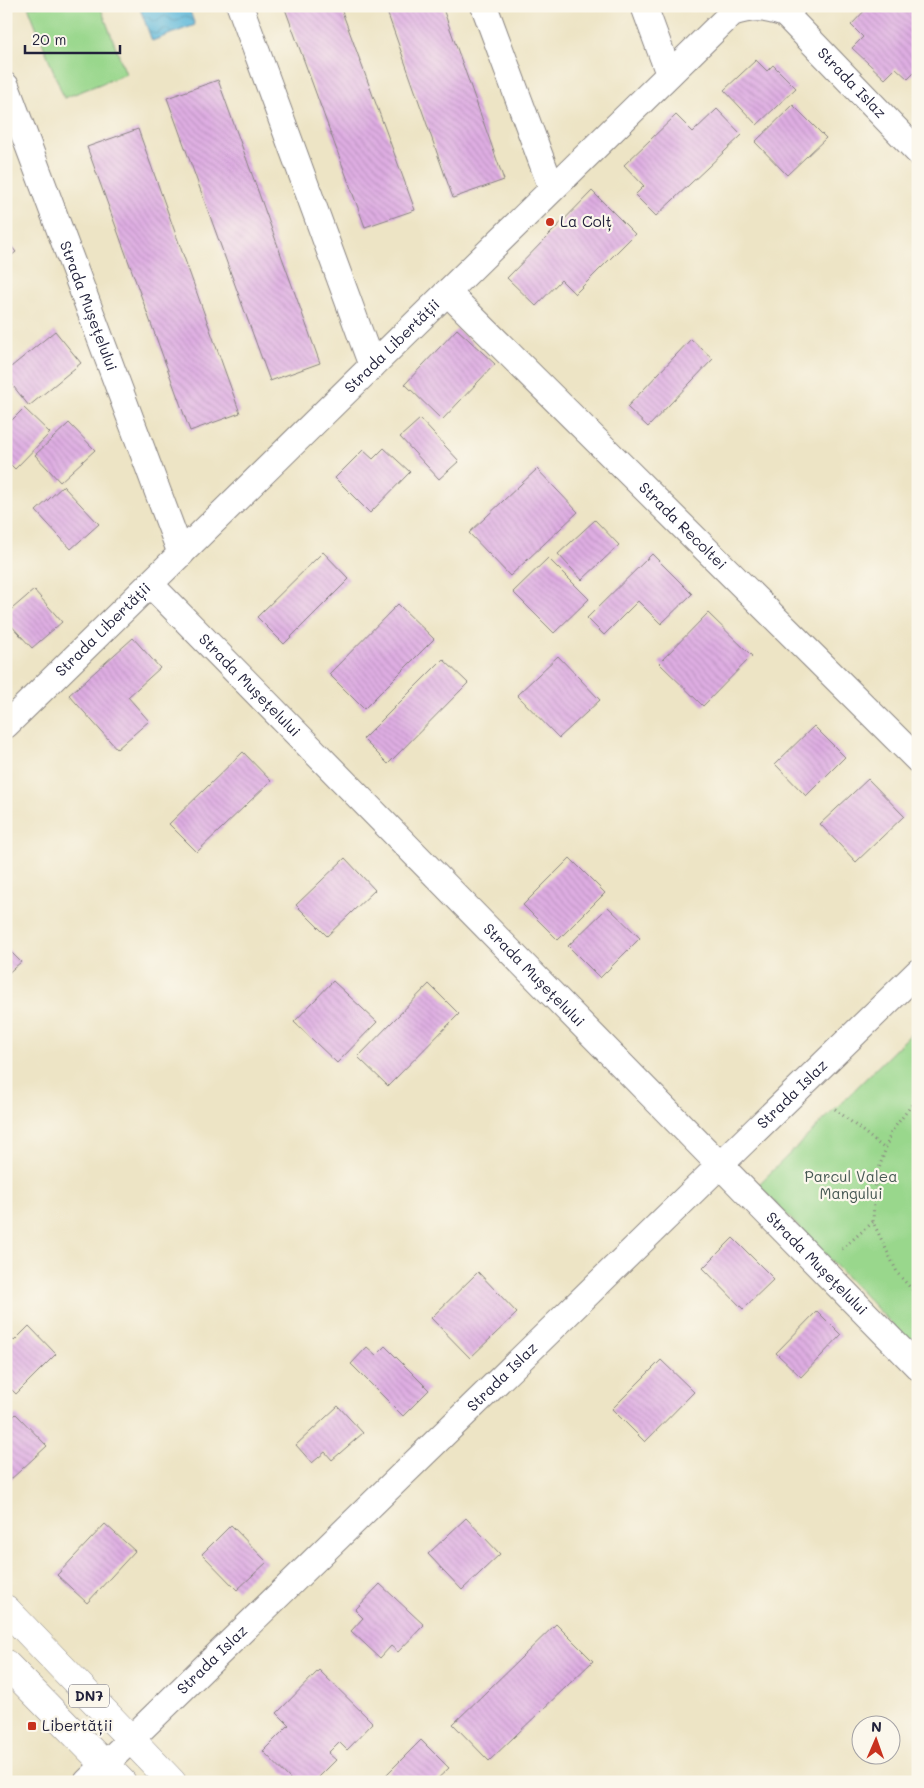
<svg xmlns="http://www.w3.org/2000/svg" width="924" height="1788" font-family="Mali,sans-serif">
	<defs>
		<pattern id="water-waves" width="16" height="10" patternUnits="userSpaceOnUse" patternTransform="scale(1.25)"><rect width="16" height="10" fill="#5bb7d9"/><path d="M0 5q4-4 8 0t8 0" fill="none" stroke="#4b94b1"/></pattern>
		<pattern id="building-back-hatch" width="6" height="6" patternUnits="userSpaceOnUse" patternTransform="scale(1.25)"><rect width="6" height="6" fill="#deade2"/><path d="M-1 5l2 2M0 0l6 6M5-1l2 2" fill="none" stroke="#be95c3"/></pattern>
	</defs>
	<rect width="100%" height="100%" fill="#fbf7ec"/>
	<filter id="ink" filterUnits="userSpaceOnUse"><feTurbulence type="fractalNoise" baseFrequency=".02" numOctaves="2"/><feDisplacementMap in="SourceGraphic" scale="10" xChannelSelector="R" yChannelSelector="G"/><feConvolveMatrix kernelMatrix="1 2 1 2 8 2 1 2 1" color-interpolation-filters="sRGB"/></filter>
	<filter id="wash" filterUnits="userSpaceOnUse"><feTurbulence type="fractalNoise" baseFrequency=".0096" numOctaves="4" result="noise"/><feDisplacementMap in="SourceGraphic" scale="20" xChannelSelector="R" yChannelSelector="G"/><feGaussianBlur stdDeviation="1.12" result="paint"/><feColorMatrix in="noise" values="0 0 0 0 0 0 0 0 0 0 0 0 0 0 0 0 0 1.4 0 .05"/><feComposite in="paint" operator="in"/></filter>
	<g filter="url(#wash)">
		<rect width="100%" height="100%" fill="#ede4c5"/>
		<path fill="#99d78c" stroke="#5e7c64" d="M28,6h72l26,68 -62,24z
			M918,1027v324l-160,-166z"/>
		<path fill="url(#water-waves)" stroke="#3e6c8a" d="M139,6h49l7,19 -43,16z"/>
		<g id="blocks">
			<path fill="url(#building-back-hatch)" d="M284,6h56l75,204 -50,17z
				M385,6h57l62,174 -51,18z
				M869,6h42l7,7v56l-10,10 -12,-11 -11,11 -33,-31 11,-11 -12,-12z
				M756,60l11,11 6,-6 23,23 -39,37 -33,-35z
				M218,80l102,283 -50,18 -103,-283z
				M793,105l33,33 -39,37 -32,-33z
				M717,109l25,26 -86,81 -21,-21 9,-9 -20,-21 52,-50 17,17z
				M138,129l102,284 -50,18 -103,-284z
				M592,191l43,43 -60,60 -14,-14 -25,26 -29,-28z
				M6,240l10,12 -10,8z
				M457,329l38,35 -53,56 -37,-36z
				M55,331l26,32 -52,43 -23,-29v-6z
				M691,339l22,20 -65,68 -21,-20z
				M24,408l26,25 -35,36 -9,-9v-34z
				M420,419l39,42 -20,18 -39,-42z
				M69,423l26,27 -35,32 -25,-27z
				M384,448l26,24 -40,41 -35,-35 28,-28 10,9z
				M537,469l41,43 -68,64 -41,-43z
				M63,486l36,38 -28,25 -35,-38z
				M595,520l24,25 -37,35 -24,-26z
				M323,552l26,27 -65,65 -27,-27z
				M652,554l40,40 -31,30 -23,-23 -34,34 -17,-17z
				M548,558l41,41 -35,34 -41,-41z
				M34,590l28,32 -30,26 -26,-28v-6z
				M398,604l36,35 -70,70 -35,-35z
				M708,613l44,43 -49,50 -44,-43z
				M133,638l27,30 -32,29 21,24 -32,28 -48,-54z
				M558,656l42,44 -41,38 -42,-43z
				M443,659l25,24 -80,81 -25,-25z
				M814,726l31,31 -39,39 -31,-32z
				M243,752l28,29 -74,71 -28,-28z
				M868,779l36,37 -48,46 -36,-38z
				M345,858l30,32 -48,46 -31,-31z
				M570,858l35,35 -47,47 -35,-35z
				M608,907l32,31 -40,40 -32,-32z
				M6,947l15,15 -15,13z
				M333,981l44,41 -40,41 -43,-41z
				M429,984l30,30 -71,72 -30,-29z
				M733,1238l41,41 -31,30 -40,-41z
				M478,1272l39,41 -47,45 -39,-40z
				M817,1311l24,24 -40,42 -25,-24z
				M29,1326l27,28 -40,40 -6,-6 -4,4v-59l8,8z
				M385,1346l44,44 -26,26 -52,-52 16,-17 9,8z
				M661,1360l33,32 -49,50 -33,-33z
				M338,1406l25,27 -31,27 -7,-8 -13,11 -16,-18z
				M16,1414l31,32 -38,35 -3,-3v-55z
				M466,1518l34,36 -38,36 -34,-36z
				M105,1524l30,27 -48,52 -30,-28z
				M231,1525l36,37 -30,28 -35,-36z
				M380,1584l44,41 -26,27 -7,-6 -11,12 -29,-27 12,-13 -8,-8z
				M556,1624l37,37 -104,100 -36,-37z
				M319,1670l54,53 -26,27 -8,-8 -11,11 8,7 -22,22h-21l-30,-31 26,-26 -12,-12z
				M421,1740l28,28 -15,14h-55z"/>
		</g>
	</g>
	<g filter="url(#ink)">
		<use href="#blocks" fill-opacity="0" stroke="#888380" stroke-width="1"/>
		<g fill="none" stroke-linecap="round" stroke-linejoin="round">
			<defs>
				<g id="minor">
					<path d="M240,6l132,360"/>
					<path d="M484,6l68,183"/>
					<path d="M644,6l25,68"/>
					<path id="s1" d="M785,14l133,138"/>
					<path id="s2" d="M6,86l175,468"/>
					<path id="s3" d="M447,292l471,468"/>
					<path id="s4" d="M150,584l768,783"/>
					<path id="s5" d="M6,725l726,-712c21,-7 32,-6 53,1l8,-8"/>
					<path id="s6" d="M87,1782l831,-810"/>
				</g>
				<path id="primary" d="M6,1609l166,173
					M6,1664l116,118"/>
			</defs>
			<use href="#minor" stroke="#888380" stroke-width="28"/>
			<use href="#primary" stroke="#888380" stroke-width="29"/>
			<path stroke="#888380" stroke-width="3" stroke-dasharray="1 4" stroke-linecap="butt" d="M918,1097l-27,35 -16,49 -2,41 25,52 20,22
				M835,1109l50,40
				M842,1249l31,-27"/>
			<use href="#minor" stroke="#fff" stroke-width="26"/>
			<use href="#primary" stroke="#fff" stroke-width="28"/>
		</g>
	</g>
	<g fill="#c8321e" stroke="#fbf7ec" stroke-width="2">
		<circle cx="550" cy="222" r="5"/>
		<rect x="27" y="1721" width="10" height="10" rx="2.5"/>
	</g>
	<g text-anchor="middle" stroke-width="4.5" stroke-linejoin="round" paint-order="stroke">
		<rect fill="#fbf7ec" stroke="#636270" stroke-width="1" x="69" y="1684.5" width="40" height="23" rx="4"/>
		<g font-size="14" font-weight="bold" fill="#22223b">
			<text x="89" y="1701">DN7</text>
		</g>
		<g font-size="15" fill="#22223b" stroke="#fbf7ec">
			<text dy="5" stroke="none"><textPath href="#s1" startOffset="96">Strada Islaz</textPath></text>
			<text dy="5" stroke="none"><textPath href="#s2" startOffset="235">Strada Mușețelului</textPath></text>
			<text dy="5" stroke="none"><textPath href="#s5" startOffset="541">Strada Libertății</textPath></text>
			<text dy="5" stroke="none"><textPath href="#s3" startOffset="332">Strada Recoltei</textPath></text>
			<text dy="5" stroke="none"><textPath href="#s5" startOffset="136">Strada Libertății</textPath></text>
			<text dy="5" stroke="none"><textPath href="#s4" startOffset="142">Strada Mușețelului</textPath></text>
			<text dy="5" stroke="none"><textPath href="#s4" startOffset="548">Strada Mușețelului</textPath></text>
			<text dy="5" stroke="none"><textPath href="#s6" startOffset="985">Strada Islaz</textPath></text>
			<text dy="5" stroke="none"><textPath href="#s4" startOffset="952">Strada Mușețelului</textPath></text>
			<text dy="5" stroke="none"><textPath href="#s6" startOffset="580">Strada Islaz</textPath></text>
			<text dy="5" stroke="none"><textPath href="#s6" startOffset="175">Strada Islaz</textPath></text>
		</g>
		<g font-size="15" fill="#22223b" stroke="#fbf7ec" text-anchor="start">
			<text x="560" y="227">La Colț</text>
			<text x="42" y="1731">Libertății</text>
		</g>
		<g font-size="15" fill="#465853" stroke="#fbf7ec">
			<text x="851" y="1182">Parcul Valea<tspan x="851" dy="17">Mangului</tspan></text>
		</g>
	</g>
	<rect width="924" height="1788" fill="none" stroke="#fbf7ec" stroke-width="25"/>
	<g transform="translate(876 1740) rotate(2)"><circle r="24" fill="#fbf7ec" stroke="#a4a2a5"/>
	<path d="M0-4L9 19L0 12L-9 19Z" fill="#c8321e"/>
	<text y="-8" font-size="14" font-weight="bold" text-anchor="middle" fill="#22223b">N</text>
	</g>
	<path d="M25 45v8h95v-8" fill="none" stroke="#22223b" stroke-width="2.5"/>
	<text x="32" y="45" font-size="15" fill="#22223b" stroke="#fbf7ec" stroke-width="4" paint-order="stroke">20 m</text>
</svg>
